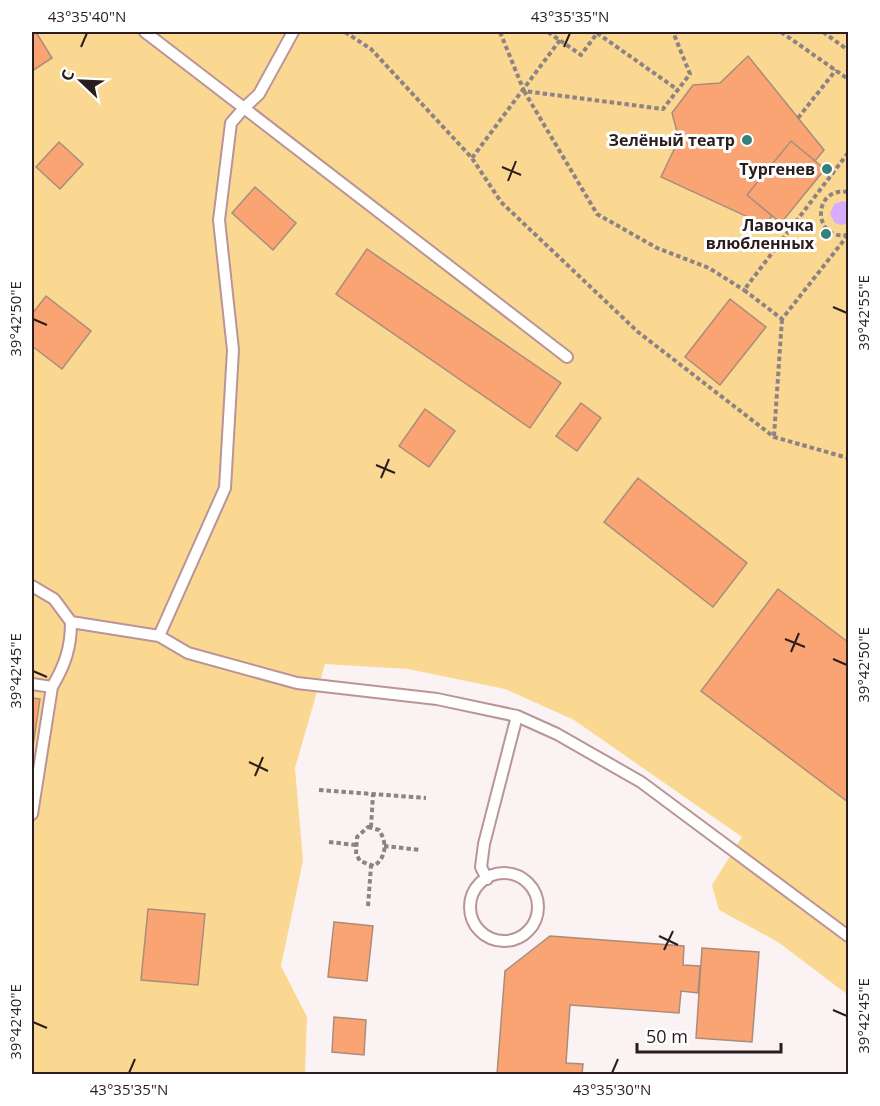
<svg xmlns="http://www.w3.org/2000/svg" width="880" height="1106" font-family="'Open Sans',sans-serif">
	<rect width="100%" height="100%" fill="#fbf3f3"/>
	<path fill="#fad891" d="M32,32h816v963l-70,-53 -59,-32 -7,-25 30,-48 -168,-117 -69,-31 -97,-20 -83,-5 -30,104 8,93 -22,105 26,51 -2,56 23,1h-296z"/>
	<path fill="#d5acff" d="M842,201l6,2v20l-7,2 -6,-2 -5,-9 4,-10z"/>
	<path fill="#f9a472" stroke="#ab8c7b" stroke-width="1.5" d="M32,32h4l16,26 -20,13z
		M748,56l76,94 -9,11 -24,-20 -44,54 25,21 -7,9 -104,-48 18,-38 -7,-26 21,-28 27,-2z
		M791,141l34,28 -44,54 -34,-28z
		M59,142l24,22 -23,25 -24,-22z
		M255,187l41,36 -23,27 -41,-37z
		M367,249l194,134 -31,45 -194,-134z
		M46,296l45,35 -29,38 -30,-23v-32z
		M730,299l36,28 -46,58 -35,-28z
		M581,403l20,15 -24,33 -21,-15z
		M425,409l30,22 -26,36 -30,-21z
		M638,478l109,85 -34,44 -109,-85z
		M778,589l70,53v160l-147,-111z
		M32,698l8,1 -8,54z
		M148,909l57,5 -7,71 -57,-5z
		M334,922l39,4 -6,55 -39,-4z
		M550,936l134,10 -1,19 17,1 -2,27 -17,-2 -2,22 -109,-8 -4,58 17,1 -1,10h-85l8,-103z
		M702,948l57,4 -7,90 -56,-4z
		M334,1017l32,3 -2,35 -32,-3z"/>
	<g fill="none" stroke-linecap="round" stroke-linejoin="round">
		<defs>
			<path id="service" d="M145,32l99,76 15,-14 34,-62
				M32,586l22,13 17,23 88,14 29,17 109,30 140,16 80,17 40,18 84,48 207,154
				M159,636l66,-148 8,-138 -14,-130 12,-97 13,-15 323,249
				M32,684l20,3c13,-22 19,-39 19,-65
				M32,814l20,-127
				M470 907a34 34 0 1 1 68 0a34 34 0 1 1-68 0Z
				M487,879l-6,-12 3,-23 33,-128"/>
		</defs>
		<use href="#service" stroke="#ba9496" stroke-width="14"/>
		<path stroke="#8e8384" stroke-width="4" stroke-dasharray="4.5 3" stroke-linecap="butt" d="M345,32l26,17 101,109 29,44 137,130 136,105 74,21
			M500,32l24,59 139,18 27,-35 -17,-42
			M548,32l33,23 17,-23
			M781,32l67,47
			M823,32l25,18
			M597,33l81,57
			M524,91l73,123 60,34 52,20 35,22
			M798,118l38,-48
			M472,158l88,-118
			M848,235l-66,84 -38,-29 104,-137
			M848,235c-36,6 -36,-49 0,-43
			M774,436l8,-117
			M319,790l107,8
			M368,827l11,3c8,12 8,27 -5,36l-14,-5 -4,-7 1,-17z
			M371,827l2,-33
			M329,842l27,3
			M384,846l37,4
			M368,906l3,-40"/>
		<use href="#service" stroke="#fff" stroke-width="10"/>
	</g>
	<path fill="none" stroke="#2b1d1e" stroke-width="2" d="M81,47l6,-14M564,47l6,-14M502,167l19,8M508,181l8,-20M833,307l14,6M33,319l14,6M376,465l19,8M381,478l8,-19M785,639l20,8M791,652l8,-19M833,659l14,6M33,671l14,6M249,762l19,9M255,776l8,-19M659,936l19,9M664,950l9,-19M833,1010l14,6M33,1022l14,6M129,1073l6,-14M612,1073l6,-14"/>
	<g fill="#377f7a" stroke="#fff" stroke-width="2">
		<circle cx="747" cy="140" r="6"/>
		<circle cx="827" cy="169" r="6"/>
		<circle cx="826" cy="234" r="6"/>
	</g>
	<g text-anchor="middle" stroke-width="6" stroke-linejoin="round" paint-order="stroke">
		<g font-size="16" font-weight="bold" fill="#2b1d1e" stroke="#fff" text-anchor="end">
			<text x="735" y="146">Зелёный театр</text>
			<text x="815" y="175">Тургенев</text>
			<text x="814" y="231">Лавочка<tspan x="814" dy="18">влюбленных</tspan></text>
		</g>
	</g>
	<rect width="880" height="1106" fill="none" stroke="#ffffff" stroke-width="66"/>
	<g transform="translate(81 81) rotate(293)" stroke="#ffffff" stroke-width="4.5" paint-order="stroke">
	<path d="M0-4.5L10 22L0 15L-10 22Z" fill="#2b1d1e"/>
	<text y="-9" font-size="16" font-weight="bold" text-anchor="middle" fill="#2b1d1e">С</text>
	</g>
	<path d="M637 1043v9h144v-9" fill="none" stroke="#2b1d1e" stroke-width="3"/>
	<text x="646" y="1043" font-size="18" fill="#2b1d1e" stroke="#ffffff" stroke-width="4.5" paint-order="stroke">50 m</text>
	<rect x="33" y="33" width="814" height="1040" fill="none" stroke="#2b1d1e" stroke-width="2"/>
	<g font-size="15" text-anchor="middle" fill="#2b1d1e">
		<text x="87" y="22">43°35'40"N</text>
		<text x="570" y="22">43°35'35"N</text>
		<text transform="translate(864 313) rotate(-90)" y="5">39°42'55"E</text>
		<text transform="translate(16 319) rotate(-90)" y="5">39°42'50"E</text>
		<text transform="translate(864 665) rotate(-90)" y="5">39°42'50"E</text>
		<text transform="translate(16 671) rotate(-90)" y="5">39°42'45"E</text>
		<text transform="translate(864 1016) rotate(-90)" y="5">39°42'45"E</text>
		<text transform="translate(16 1022) rotate(-90)" y="5">39°42'40"E</text>
		<text x="129" y="1095">43°35'35"N</text>
		<text x="612" y="1095">43°35'30"N</text>
	</g>
</svg>
